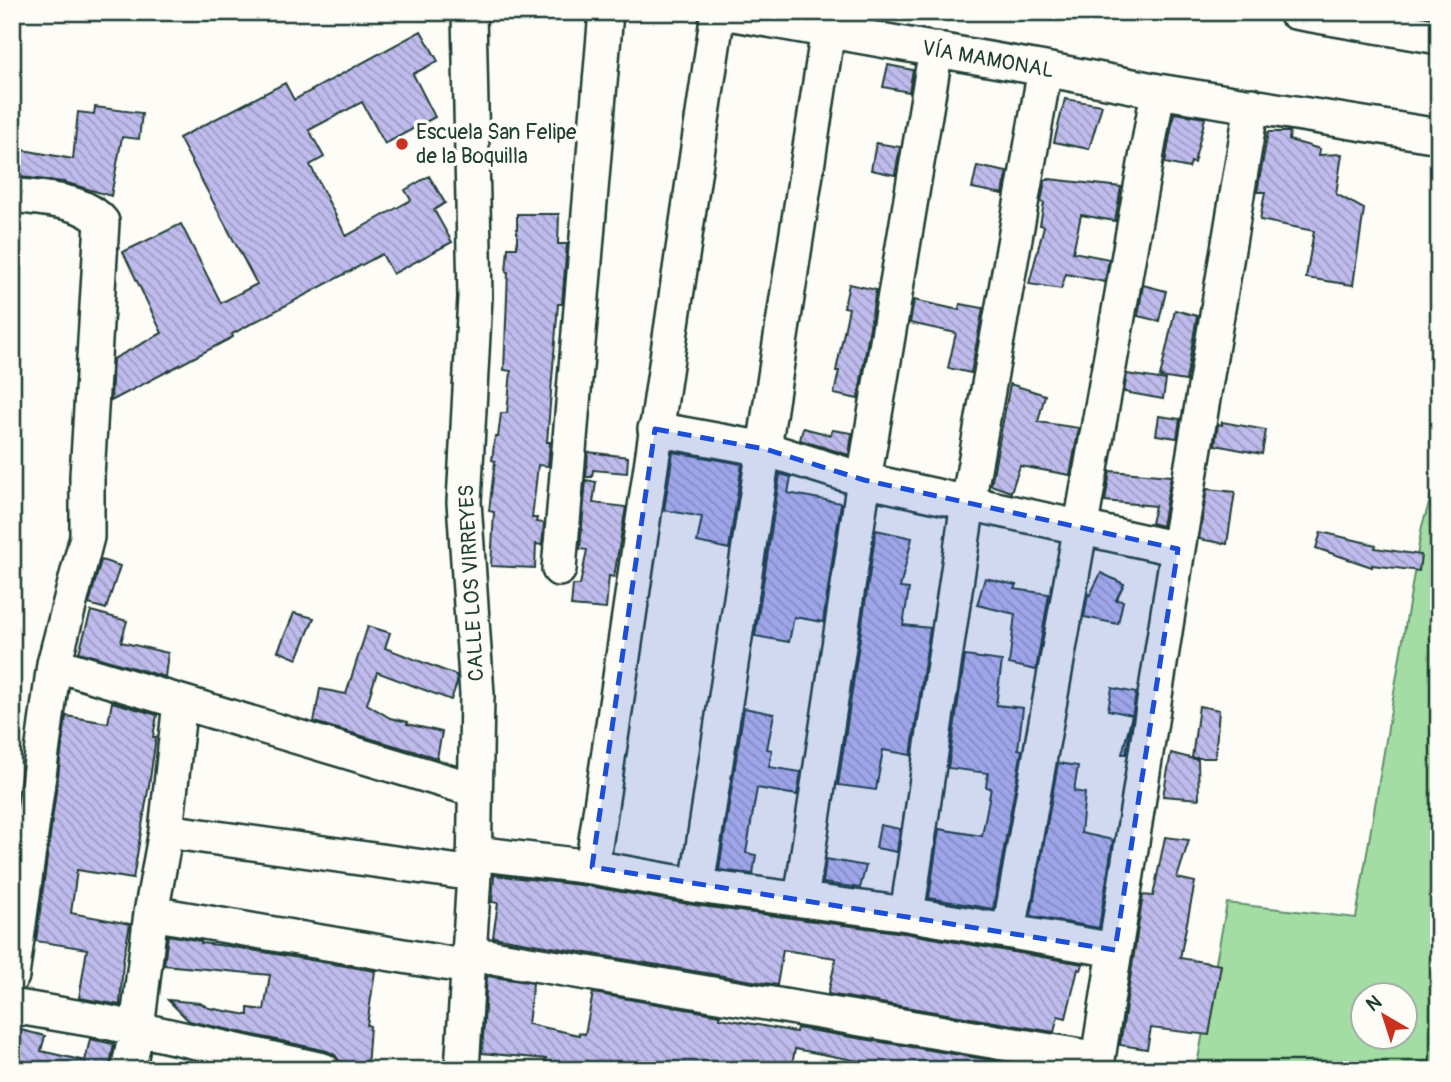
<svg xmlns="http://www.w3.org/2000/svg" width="1451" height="1082" font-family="Pangolin,sans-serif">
	<defs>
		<pattern id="building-back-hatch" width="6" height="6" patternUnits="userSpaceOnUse" patternTransform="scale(1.75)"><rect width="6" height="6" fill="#bfbbed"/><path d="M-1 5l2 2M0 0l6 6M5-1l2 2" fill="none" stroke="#9b99c1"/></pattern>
	</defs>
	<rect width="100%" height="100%" fill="#fdfcf7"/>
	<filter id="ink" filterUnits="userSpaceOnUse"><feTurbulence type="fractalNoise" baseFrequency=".0143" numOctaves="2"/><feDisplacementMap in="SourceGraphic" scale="14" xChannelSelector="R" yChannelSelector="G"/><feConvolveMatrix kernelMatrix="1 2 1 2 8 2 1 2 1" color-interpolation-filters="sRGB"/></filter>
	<g filter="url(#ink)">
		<path fill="#a3dda3" stroke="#618d6c" stroke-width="2" fill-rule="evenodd" d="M1439,472v598h-243l31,-167 129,15 66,-392zM1364,995h42v41h-42z"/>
		<path fill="url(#building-back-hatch)" stroke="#1f3d34" stroke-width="2" d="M421,31l17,30 -25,13 22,43 -50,27 -23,-42 -53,28 15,27 -14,8 36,71 65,-36 -6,-10 24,-14 16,27 -11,7 18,32 -59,32 -11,-20 -150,80 1,3 -122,64 2,-42 49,-26 -39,-81 58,-28 40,79 36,-19 -78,-146 106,-55 9,17z
			M888,65l25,5 -4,22 -26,-5z
			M1065,99l37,6 -13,44 -35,-7z
			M95,107l47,6 -3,26 -17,-2 -11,59 -47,-14 -52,-6v-28l61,11 5,-47 16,2z
			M1174,113l31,5 -11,45 -3,-1 -2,6 -24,-5z
			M1268,132h22l-1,8 31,9 -1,6 23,-1 -6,40 28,15 -11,76 -47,-7 8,-47 -54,-11 5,-28h-8z
			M876,143l24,4 -5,28 -24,-5z
			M977,166l30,6 -4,22 -31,-6z
			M1049,179l72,8 -6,34 -34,-6 -8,37 36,7 -4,23 -39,-8 -5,15 -32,-5 15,-58 -4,-1 4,-22 -3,-1 4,-22h4z
			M517,214h42l-1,30h9l-5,60h-4l-11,138h3l-2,24 -10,-1 -6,53h5l-1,4 8,1 -2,22 -6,-1 -1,24 -44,-2 3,-54 -5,-1 6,-50 -3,-1 3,-23h3l3,-24h6l4,-42 -7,-1 4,-98h-2l2,-24h9z
			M849,284l27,6 -18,109 -24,-5 5,-23h-3l13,-63 -5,-1z
			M1143,285l23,6 -7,30 -21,-5z
			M914,300l45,10 1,-6 23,4 -12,65 -23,-5 8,-35 -46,-10z
			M1175,310l22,6 -11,65 -26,-4z
			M1127,374l39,6 -3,19 -39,-7z
			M1010,384l35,11 -7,27 41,6 -9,47 -50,-9 -9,26 -20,-7z
			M1159,416l21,3 -3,19 -21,-3z
			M1222,422l44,8 -4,24 -47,-9 3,-21 4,1z
			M803,428l28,7 1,-5 20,3 -3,22 -49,-15z
			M588,452l40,5 -1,16 -34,-3 -1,7h-6z
			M673,452l69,12 -13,85 -32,-7 5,-25 -38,-7z
			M1110,471l61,5 -9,50 -11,-3 4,-17 -50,-5z
			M780,474l11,3 -3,16 53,10 -18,119 -29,-5 -5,25 -34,-6z
			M586,480l10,2 -3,21 33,4 -12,70 -5,-1 -3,33 -35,-3 2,-21h7l7,-35 -7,-1z
			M1207,489l28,3 -8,52 -28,-5z
			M876,530l36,8 -12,50 9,1 -6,36 27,3 -19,127 -28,-5 -7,40 -38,-5z
			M1321,532l55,13 -1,3 46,7 -2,16 -47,-6v2l-56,-19z
			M101,560l19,6 -14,43 -17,-5z
			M1101,573l23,11 -8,16 7,1 -5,23 -34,-7 4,-23 2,1z
			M985,578l31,7 -2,4 35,5 -13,76 -27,-6 6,-50 -38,-9z
			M91,611l36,10 -6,21 47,11 -3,24 -86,-25z
			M294,613l20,5 -17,41 -19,-8z
			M368,626l22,7 -5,15 71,27 1,8 -6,17 -74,-28 -10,32 23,14 18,4 -1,2 35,8 -5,26 -123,-36 6,-33 26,5z
			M965,656l37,5 -6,44 27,3 -5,41 4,1 -29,159 -64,-11 10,-69 43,7 9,-48 -5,-1 2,-14 -40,-5z
			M1112,688l24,5 -10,61h-4l10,-39 -24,-5z
			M112,702l45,13 -4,22h3l-6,42 -17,100 -56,-9 -6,43 59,11 -7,37 -3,44 -41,-7 8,-49 -51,-8 30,-225 42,7z
			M1199,706l20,4 -4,48h-23z
			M744,708l30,6 -7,35 5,1 -3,17 32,5 -4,23 -40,-7 -11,65 10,2 -3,19 -34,-4z
			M1171,753l27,7 1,39 -36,-3z
			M1058,763l20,3 -4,25 11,2 -4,40 32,7 -14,88 -68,-12z
			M880,825l20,4 -3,23 -21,-4z
			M1165,837l24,3 -12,38 18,4 -15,76 41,7 -12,70 -58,-7 -4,21 -27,-4 23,-150 10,1z
			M826,859l40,7 -6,22 -37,-5z
			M494,875l95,11 105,19 210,28 179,31 -2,6 -3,-1 -12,49 -8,-2 -4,16 -226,-38 8,-36 -53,-8 -6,35 -284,-48 5,-34 -6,-1z
			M168,935l33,6v2l27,3 147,25 -8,54 3,1 -3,42 -27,-6 -5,-7 -8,-4 -138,-30 -21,-21 32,3 9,5 39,7v-7l16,2 6,-35 -106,-10z
			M487,976l46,7 -5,41 51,11v-2l6,1 8,-41 127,22v3l76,14 1,-4 235,39 -1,3h-125l-111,-21 -4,21h-194l-29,-7 -1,4 -22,-5 1,-3 -64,-6z
			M21,1030l24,6 -4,15 44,10 5,-22 24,5 -5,26h-97v-26l5,2z"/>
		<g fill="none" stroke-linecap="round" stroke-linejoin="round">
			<defs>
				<path id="minor" d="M723,12l322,57 113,22 281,45
					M1295,12l144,25
					M12,195c29,4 71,4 90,27l-15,254v61l-33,127 -42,312
					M655,429l110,20 99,31 314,69
					M559,569l47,-557
					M54,664l421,126
					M166,831l308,43
					M474,853l118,14 105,19 210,28 208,36
					M592,867l126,-855
					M697,886l131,-856
					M801,899l63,-419 72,-431
					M151,913l317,54
					M907,914l61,-411 77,-434
					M1009,931l149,-840
					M469,953l629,106
					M12,1006l94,16 217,48
					M128,1070l9,-41 14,-116 15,-82 14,-129
					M462,1070l12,-196 3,-180 -13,-192 11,-205 -6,-285
					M1099,1070l-1,-11 80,-510 74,-444"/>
			</defs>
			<use href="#minor" stroke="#1f3d34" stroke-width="38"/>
			<use href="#minor" stroke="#fdfcf7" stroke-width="33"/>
		</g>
	</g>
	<path fill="#1d4ed8" fill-opacity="0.2" stroke="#1d4ed8" stroke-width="5" stroke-dasharray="14 9" stroke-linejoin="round" d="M655,429l110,20 99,31 314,69 -63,401 -523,-83z"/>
	<circle fill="#c8321e" stroke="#fdfcf7" stroke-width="2.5" cx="402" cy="144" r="7"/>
	<g text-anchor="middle" stroke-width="7" stroke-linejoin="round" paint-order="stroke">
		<g font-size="21" fill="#1f3d34" stroke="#fdfcf7">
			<text transform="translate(988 59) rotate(10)" y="7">VÍA MAMONAL</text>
			<text transform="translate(471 583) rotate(-93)" y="7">CALLE LOS VIRREYES</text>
		</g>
		<g font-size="21" fill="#1f3d34" stroke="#fdfcf7" text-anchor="start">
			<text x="416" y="139">Escuela San Felipe<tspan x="416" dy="24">de la Boquilla</tspan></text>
		</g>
	</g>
	<rect width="1451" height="1082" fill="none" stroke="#fdfcf7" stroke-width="42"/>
	<rect x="21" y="21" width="1409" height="1040" fill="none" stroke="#1f3d34" stroke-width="2.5" filter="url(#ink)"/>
	<g transform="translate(1384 1016) rotate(321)"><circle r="33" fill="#fdfcf7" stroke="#a4b0a9" stroke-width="2"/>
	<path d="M0-5L12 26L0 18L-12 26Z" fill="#c8321e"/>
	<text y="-10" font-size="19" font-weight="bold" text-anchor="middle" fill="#1f3d34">N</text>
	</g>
</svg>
